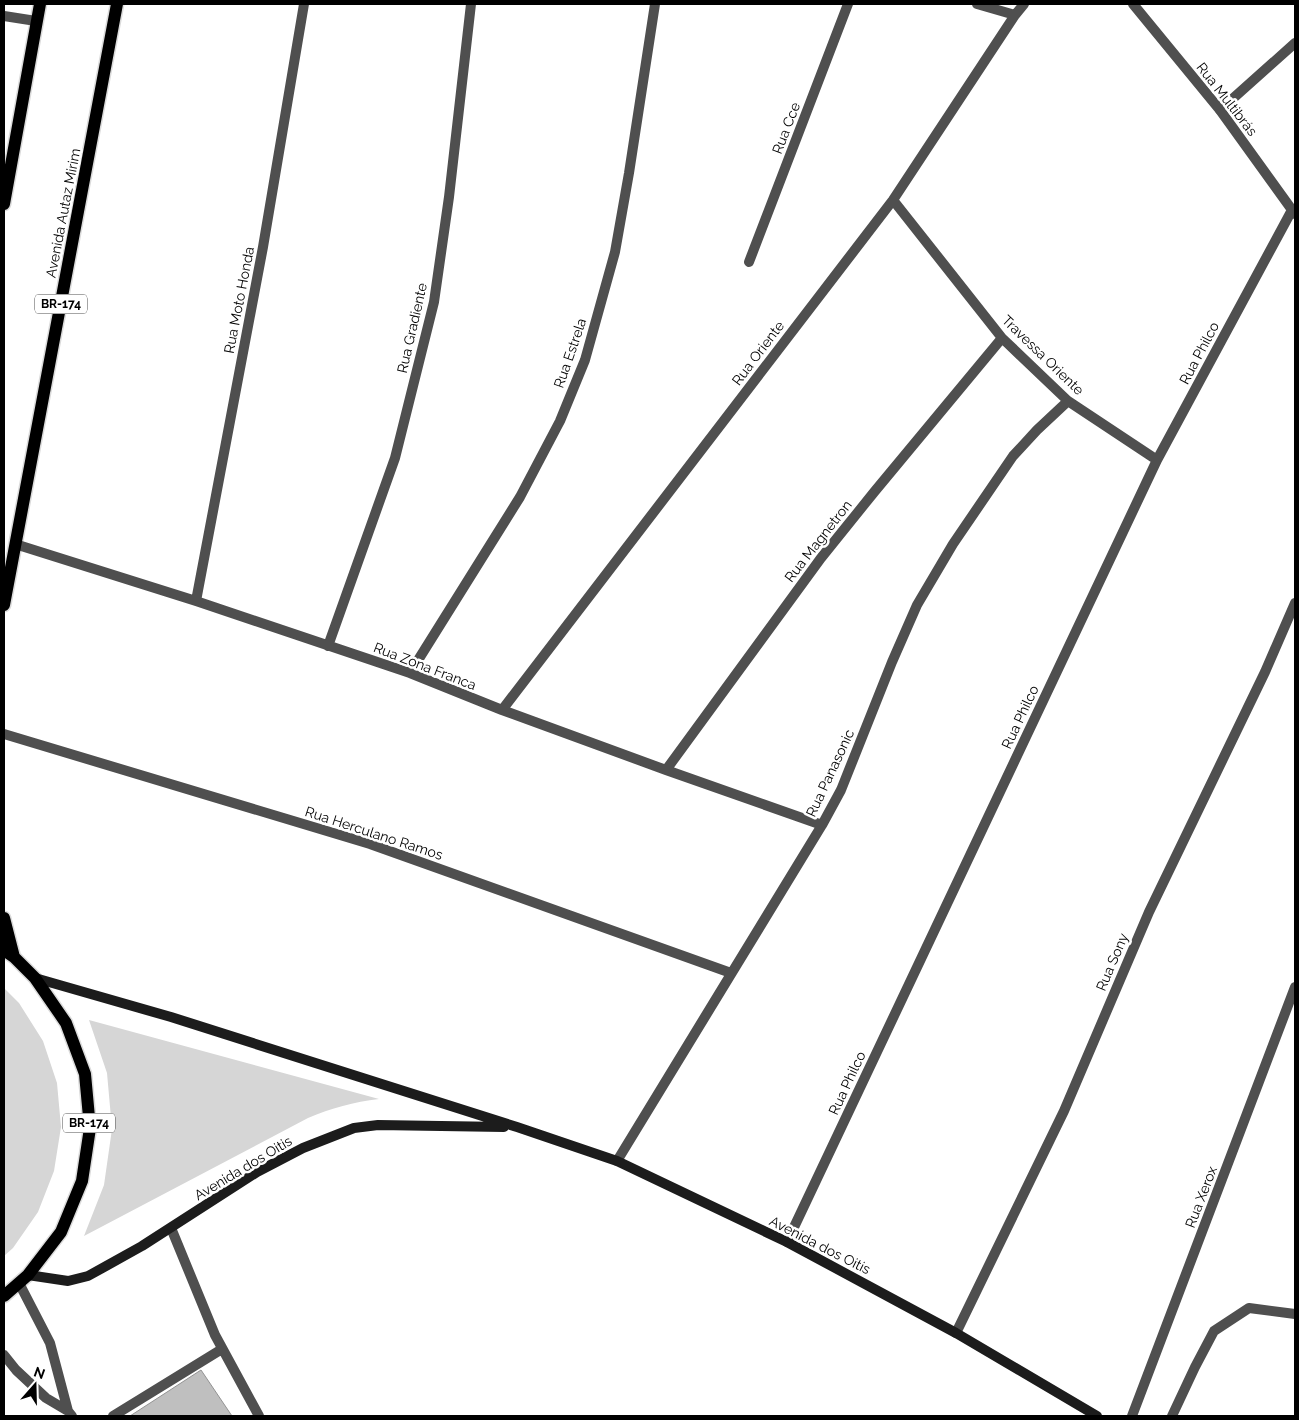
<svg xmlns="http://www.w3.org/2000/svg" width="1299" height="1420" font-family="Raleway,sans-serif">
	<rect width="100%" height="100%" fill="#fff"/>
	<path fill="#d6d6d6" d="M4,988l15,15 24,38 14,42 4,44 -7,44 -16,41 -25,36 -9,8z
		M89,1020l290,79c-25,3 -48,9 -71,19l-224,118 20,-51 8,-56 -5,-56z"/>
	<path fill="#bfbfbf" stroke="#939393" d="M201,1370l31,46h-102z"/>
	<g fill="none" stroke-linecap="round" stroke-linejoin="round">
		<defs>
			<path id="primary" d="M4,204l36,-200
				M4,605l113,-601
				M4,918l10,39
				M4,950l10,7 21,21 31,45 19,51 5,54 -8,53 -21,51 -33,43 -24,21"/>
		</defs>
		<use href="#primary" stroke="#dbdbdb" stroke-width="15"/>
		<path stroke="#4f4f4f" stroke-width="10" d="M1220,110l75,-67
			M171,1228l44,107 44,81
			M19,1283l31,60 18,68 4,5
			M4,1355l12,15 30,28 22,13
			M113,1416l109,-67
			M1172,1416l23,-49 19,-36 35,-23 46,6"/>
		<path stroke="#4f4f4f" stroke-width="10" d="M977,4l38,11
			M1133,4l87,106 75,104
			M4,16l32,5
			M893,200l109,138 66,63 89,59
			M749,262l99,-258
			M15,544l181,57 214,72 92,37 164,60 156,55
			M196,601l67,-354 41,-243
			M328,646l67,-188 39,-156 15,-105 22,-193
			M410,673l110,-176 40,-76 25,-61 30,-108 14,-79 26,-169
			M502,710l391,-510 122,-185 9,-11
			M4,734l366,110 361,129
			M666,770l155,-212 54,-67 127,-153
			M617,1161l205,-336 19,-35 51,-128 25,-57 36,-61 60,-88 24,-26 31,-29
			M787,1242l370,-782 135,-250
			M956,1333l108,-222 85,-199 116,-240 30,-69
			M1132,1416l163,-429"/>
		<path stroke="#1c1c1c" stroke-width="10" d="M35,978l136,39 346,110 100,34 170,81 169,91 141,83
			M28,1275l40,6 20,-5 54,-30 115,-74 46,-24 51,-20 24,-3 126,2"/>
		<use href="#primary" stroke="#000" stroke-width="12"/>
	</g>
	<g text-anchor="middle" stroke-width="5" stroke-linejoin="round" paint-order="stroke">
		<g fill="#fff" stroke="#4c4c4c" stroke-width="1">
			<rect x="35" y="294.5" width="52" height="19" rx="4"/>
			<rect x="63" y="1113.5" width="52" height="19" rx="4"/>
		</g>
		<g font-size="12" font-weight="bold" fill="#000">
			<text x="61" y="308">BR-174</text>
			<text x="89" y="1127">BR-174</text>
		</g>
		<g font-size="14" fill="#000" stroke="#fff">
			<text transform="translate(1227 99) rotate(52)" y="5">Rua Multibrás</text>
			<text transform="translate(786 128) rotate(-69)" y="5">Rua Cce</text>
			<text transform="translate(63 213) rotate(-79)" y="5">Avenida Autaz Mirim</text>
			<text transform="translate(239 300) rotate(-79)" y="5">Rua Moto Honda</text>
			<text transform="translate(412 328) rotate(-77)" y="5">Rua Gradiente</text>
			<text transform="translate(570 353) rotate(-71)" y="5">Rua Estrela</text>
			<text transform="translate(758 353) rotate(-53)" y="5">Rua Oriente</text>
			<text transform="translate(1199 353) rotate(-62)" y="5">Rua Philco</text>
			<text transform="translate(1043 355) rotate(44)" y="5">Travessa Oriente</text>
			<text transform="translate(818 541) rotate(-52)" y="5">Rua Magnetron</text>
			<text transform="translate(425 666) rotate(21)" y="5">Rua Zona Franca</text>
			<text transform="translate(1020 717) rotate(-65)" y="5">Rua Philco</text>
			<text transform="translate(830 773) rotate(-65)" y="5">Rua Panasonic</text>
			<text transform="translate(374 833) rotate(18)" y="5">Rua Herculano Ramos</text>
			<text transform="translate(1112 962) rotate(-67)" y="5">Rua Sony</text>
			<text transform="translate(847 1083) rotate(-65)" y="5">Rua Philco</text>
			<text transform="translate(243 1168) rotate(-31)" y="5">Avenida dos Oitis</text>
			<text transform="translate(1201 1197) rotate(-69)" y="5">Rua Xerox</text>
			<text transform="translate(820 1245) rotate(27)" y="5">Avenida dos Oitis</text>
		</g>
	</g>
	<rect width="1299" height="1420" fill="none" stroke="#000000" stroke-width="10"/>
	<g transform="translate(35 1385) rotate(20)" stroke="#ffffff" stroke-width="4" paint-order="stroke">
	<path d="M0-4L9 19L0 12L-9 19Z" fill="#000000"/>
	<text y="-8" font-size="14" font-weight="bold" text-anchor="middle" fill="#000000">N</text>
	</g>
</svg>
